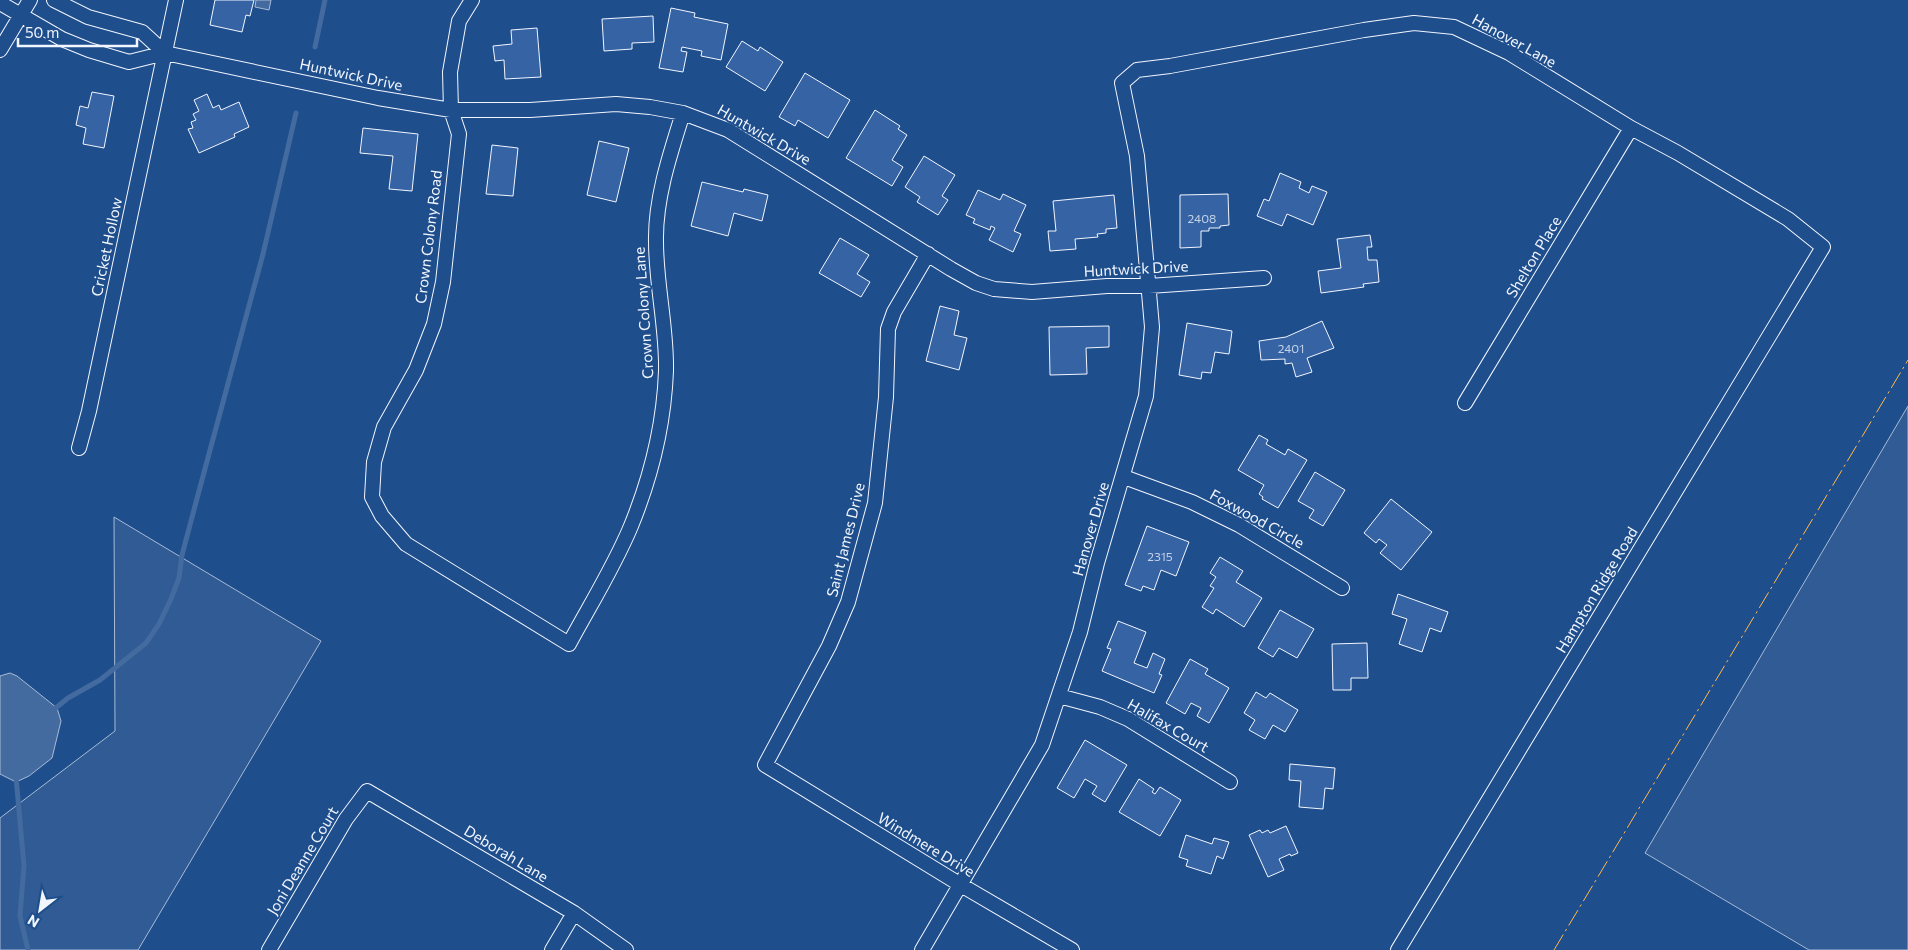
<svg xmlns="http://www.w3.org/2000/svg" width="1908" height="950" font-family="Commissioner,sans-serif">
	<rect width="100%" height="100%" fill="#1f4e8c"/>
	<path fill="#305b95" stroke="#a8bbd7" d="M1908,406v544h-99l-164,-97z
		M114,517l207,124 -183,309h-138v-132l115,-87z"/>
	<path fill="#446ba0" stroke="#a8bbd7" d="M256,0h15l-2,10 -14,-3z
		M10,673l7,3 40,32 4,13 -9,37 -23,18 -13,6 -16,-8v-98z"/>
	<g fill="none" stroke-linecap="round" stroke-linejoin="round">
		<path stroke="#446ba0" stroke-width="5" d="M315,47l10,-47
			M52,711l16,-13 32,-18 46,-37 13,-19 12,-25 8,-21 3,-23 17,-64 64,-237 33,-141
			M16,777l8,89 -4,50 8,34"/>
	</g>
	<path fill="#3563a3" stroke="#f2f6ff" d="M215,0h39l-4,16 -4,-1 -4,17 -32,-7z
		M671,8l24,5 -1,4 34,7 -7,36 -20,-4 1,-5 -20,-4 -1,4 6,1 -4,20 -24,-4z
		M653,16l1,26 -22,1v6l-28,2 -2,-32z
		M537,28l4,49 -36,2 -1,-19 -9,1 -2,-15 19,-2 -1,-14z
		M742,41l16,10 2,-4 23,15 -18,29 -39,-24z
		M805,73l45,27 -22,38 -30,-18 -3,6 -16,-9z
		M92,92l22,4 -10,52 -21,-4 3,-16 -10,-3 4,-19 8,2z
		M207,94l6,14 6,-3 2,5 18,-8 10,25 -15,7 1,3 -36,16 -11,-24 5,-1 -2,-6 5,-2 -3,-6 6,-3 -5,-11z
		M875,110l25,16 -2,3 9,6 -15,25 11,7 -11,19 -46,-28z
		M363,128l55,6 -6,57 -23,-2 4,-33 -33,-3z
		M599,141l30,7 -13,54 -29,-7z
		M492,145l26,3 -5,48 -27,-2z
		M924,156l31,19 -13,21 6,4 -10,15 -21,-13 3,-5 -15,-10z
		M1280,173l21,9 -2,6 10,5 3,-7 15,6 -14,33 -26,-11 -5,12 -25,-10 7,-17 5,2z
		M702,182l41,10 1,-3 24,6 -6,26 -28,-8 -6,23 -37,-10z
		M978,190l22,10 3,-6 23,11 -12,26 7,3 -8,18 -24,-12 6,-12 -4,-2 -1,4 -17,-7 2,-4 -9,-4z
		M1228,194l1,31 -9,1v2h-11v3h-8v16l-21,1v-53z
		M1114,195l3,33 -11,1v4l-9,1 1,3 -23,2 1,10 -26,2 -2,-20h8l-3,-30z
		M1370,235l2,12h-5l1,13h9l2,22 -16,2 1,3 -43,6 -3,-22 23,-3 -4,-29z
		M840,238l29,17 -12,19 13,8 -9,15 -42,-24z
		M940,306l19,5 -5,24 13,3 -8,32 -33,-9z
		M1322,321l12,27 -27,10 5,14 -16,5 -4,-14 -7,1v-5l-24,1 -2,-19 27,-4z
		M1187,323l45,8 -3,23 -14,-2 -4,21 -9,-1 -1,7 -22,-4z
		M1109,326v21l-23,1 1,26 -37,1 -1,-48z
		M1259,435l9,5 -2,4 19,11 3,-6 19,11 -29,48 -16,-9 1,-2 -4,-3 5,-9 -26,-15z
		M1315,472l30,18 -22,36 -14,-8 5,-8 -16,-9z
		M1391,499l41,33 -31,38 -21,-17 7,-8 -8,-6 -3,4 -12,-10z
		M1147,526l42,16 -13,34 -15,-6 -7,20 -11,-4 -2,5 -16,-6z
		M1220,557l23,14 -7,11 26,16 -18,29 -28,-18 -3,5 -11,-7 12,-19 -4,-2 6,-9 -6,-4z
		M1398,594l50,18 -7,20 -11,-4 -8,24 -23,-8 8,-25 -15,-5z
		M1280,610l34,19 -17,29 -18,-10 -6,9 -15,-9z
		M1118,621l28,11 -12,31 13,5 6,-15 12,6 -6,15 3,1 -8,18 -52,-22 9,-22 -4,-1z
		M1367,643l1,35h-17v12h-18l-1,-46z
		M1190,659l18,10 -3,5 24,14 -20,35 -12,-7 4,-8 -10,-5 -6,11 -19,-11z
		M1256,692l10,6 4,-5 28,17 -13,22 -12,-7 -8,14 -16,-9 6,-10 -11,-7z
		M1085,740l42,25 -22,37 -13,-8 5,-8 -12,-7 -11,19 -17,-10z
		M1290,764l45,4 -2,21 -8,-1 -2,21 -24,-2 2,-26 -12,-1z
		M1139,779l15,10 -2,3 3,2 5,-7 21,13 -21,36 -41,-24z
		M1286,826l12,27 -7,3 -1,-2 -11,5 5,11 -16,7 -19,-42 11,-5 2,3 6,-3 2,3z
		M1186,835l26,9 2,-6 15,4 -6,17 -6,-3 -6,18 -25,-8 2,-6 -9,-3z"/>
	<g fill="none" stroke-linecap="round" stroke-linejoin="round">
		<defs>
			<path id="street" d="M54,0l34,17 54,15 23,21
				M472,0l-13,21 -9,51 1,38 8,24 -16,148 -9,42 -18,46 -32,57 -10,35 -2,35 10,19 24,28 163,100c21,-39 45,-77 62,-118 20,-49 33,-102 35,-155 1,-43 -10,-86 -10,-129 -1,-43 14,-88 27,-129
				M0,3l62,36 27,11 40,12 36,-9 213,45 73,12h79l86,-6 34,3 33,6 45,17 223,139 25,14 18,6 38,3 75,-6h42l115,-8
				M0,50l30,-50
				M928,254l-34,58 -6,17 -2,68 -11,106 -27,99 -19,44 -64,119 196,120 111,65
				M1465,403l166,-275
				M79,448l10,-37 87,-411
				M1124,477l68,25 47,23 103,63
				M1059,696l41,11 28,12 102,63
				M269,950l77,-131 21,-28 207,122 52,37
				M552,950l22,-37
				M922,950l120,-205 38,-113 17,-69 49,-167 6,-69 -15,-171 -15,-73 15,-13 33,-4 194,-36 50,-7 40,4 55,26 122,75 47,25 110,66 35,28 -425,703"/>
		</defs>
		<use href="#street" stroke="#f2f6ff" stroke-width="16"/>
		<use href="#street" stroke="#1f4e8c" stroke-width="14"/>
		<path stroke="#ffb74d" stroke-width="1" stroke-dasharray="18 4 2.5 4" stroke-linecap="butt" d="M1554,950l354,-590"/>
	</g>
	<g text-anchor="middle" stroke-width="4" stroke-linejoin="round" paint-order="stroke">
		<g font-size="12" fill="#c3d1e8">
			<text x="1202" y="223">2408</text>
			<text x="1291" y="353">2401</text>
			<text x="1160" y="561">2315</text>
		</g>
		<g font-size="15" fill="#f2f6ff" stroke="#1f4e8c">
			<text transform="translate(1514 41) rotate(29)" y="5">Hanover Lane</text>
			<text transform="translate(351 75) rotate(12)" y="5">Huntwick Drive</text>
			<text transform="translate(764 135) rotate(30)" y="5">Huntwick Drive</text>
			<text transform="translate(429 237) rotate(-83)" y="5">Crown Colony Road</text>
			<text transform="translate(107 247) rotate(-78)" y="5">Cricket Hollow</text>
			<text transform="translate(1534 257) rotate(-59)" y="5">Shelton Place</text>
			<text transform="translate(1136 269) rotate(-3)" y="5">Huntwick Drive</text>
			<text transform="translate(644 313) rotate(-94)" y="5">Crown Colony Lane</text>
			<text transform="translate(1257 519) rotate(29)" y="5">Foxwood Circle</text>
			<text transform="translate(1091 529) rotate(-74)" y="5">Hanover Drive</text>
			<text transform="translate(846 540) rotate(-76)" y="5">Saint James Drive</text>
			<text transform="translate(1597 590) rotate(-59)" y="5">Hampton Ridge Road</text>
			<text transform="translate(1168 726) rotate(30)" y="5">Halifax Court</text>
			<text transform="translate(926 845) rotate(31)" y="5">Windmere Drive</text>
			<text transform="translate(506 854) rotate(31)" y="5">Deborah Lane</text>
			<text transform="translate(303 861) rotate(-59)" y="5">Joni Deanne Court</text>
		</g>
	</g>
	<g transform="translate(40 910) rotate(211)" stroke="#1f4e8c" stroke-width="4" paint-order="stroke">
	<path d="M0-4L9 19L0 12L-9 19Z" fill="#f2f6ff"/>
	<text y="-8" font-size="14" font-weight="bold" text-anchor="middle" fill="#f2f6ff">N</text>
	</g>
	<path d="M18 38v8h119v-8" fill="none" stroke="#f2f6ff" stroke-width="2.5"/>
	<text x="25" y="38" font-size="15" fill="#f2f6ff" stroke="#1f4e8c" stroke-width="4" paint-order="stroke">50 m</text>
</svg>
